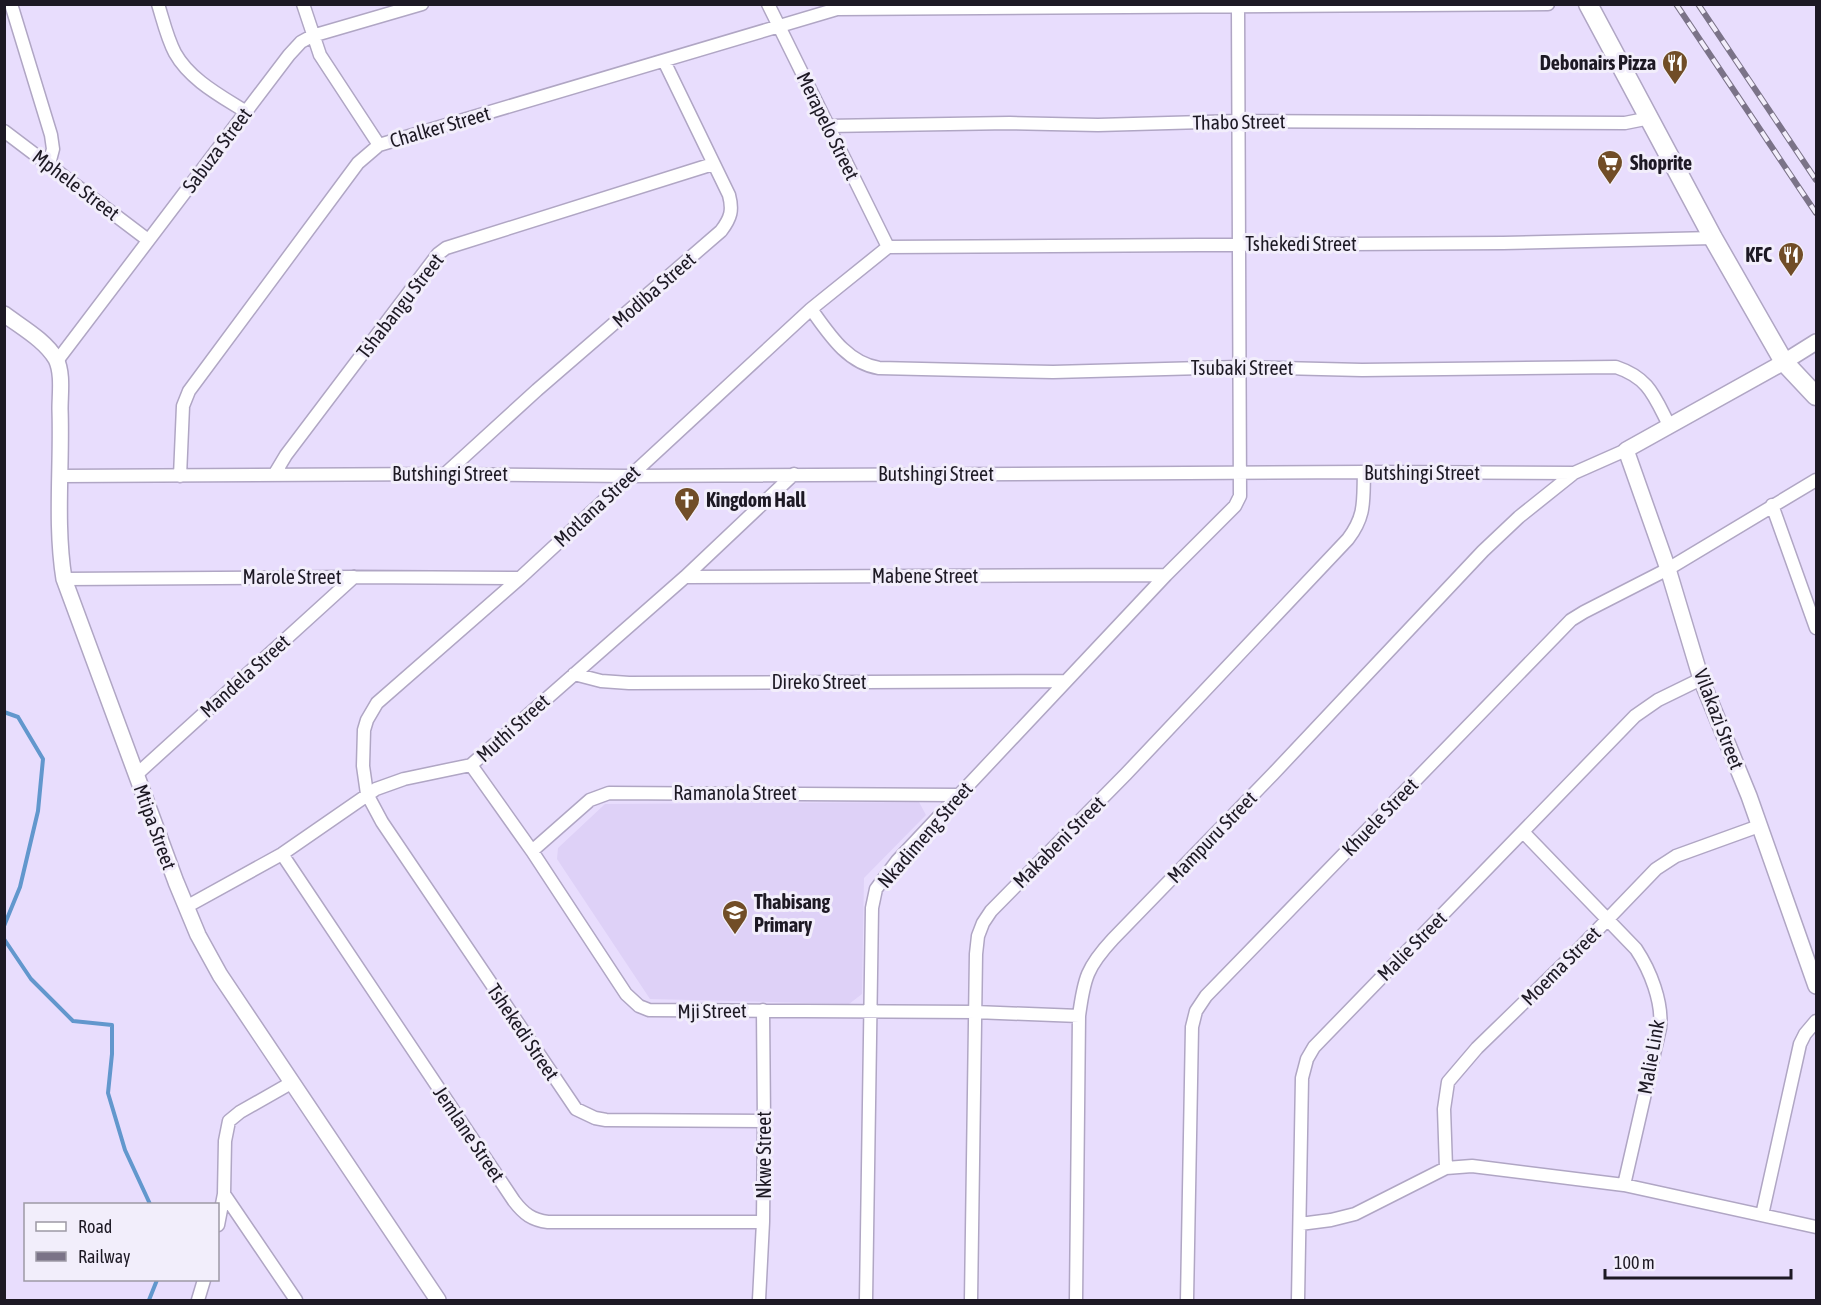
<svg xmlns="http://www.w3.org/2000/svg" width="1821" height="1305" font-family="'Asap Condensed',sans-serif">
	<rect width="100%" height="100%" fill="#e8ddfd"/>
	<path fill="#ded1f7" d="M919,802l7,13 -62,63 -2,116 -13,10 -199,-5 -93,-140 1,-11 47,-44z"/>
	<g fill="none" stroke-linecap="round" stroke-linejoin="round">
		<path stroke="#6297cd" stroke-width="4" d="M4,712l14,5 25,42 -5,52 -18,76 -16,39
			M4,939l27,40 42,42 39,4v29l-4,39 17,57 25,54
			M149,1300l8,-20"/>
		<defs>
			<path id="minor" d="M11,4l40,131 2,14 -4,15
				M158,4c5,16 9,34 17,49 15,27 46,43 71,59
				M303,4l17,51 59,90
				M768,4l120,243
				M827,126l183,-3 88,2 141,-4 386,2 25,-5
				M4,131l144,109
				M888,247l615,-4 210,-5
				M811,309c18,25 36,54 68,59l174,4 187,-5 122,3 254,-3c33,11 38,29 53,58
				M57,361l232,-306 12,-13 11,-6 110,-32
				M445,474l92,-84 184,-159c10,-13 12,-21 8,-36l-65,-134
				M274,475l12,-20 152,-201 8,-6 267,-84
				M61,476l384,-2 184,2 735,-4 210,1 52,-23
				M180,476l3,-70 6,-15 169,-228 21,-18 458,-136 711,-5
				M1772,505l44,123
				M685,577l481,-2
				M64,579l290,-2 166,1
				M574,674l27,7 28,2 436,-2
				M471,765l61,86 94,143 13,12 10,4 326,2 104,4
				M136,775l218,-198
				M1524,833l112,116c14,21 27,53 24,79l-36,157
				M532,851l58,-51 19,-7 350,2
				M282,854l232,347c10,13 18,19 34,21h215
				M186,907l96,-53 94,-65 28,-10 67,-14 214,-188 109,-103
				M764,1121l-158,-1 -11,-2 -19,-9 -194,-287 -15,-28 -4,-28 1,-36 3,-10 10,-17 143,-125 291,-269 77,-62
				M1446,1168l-2,-59 4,-27 29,-34 101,-98 78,-81 20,-13 83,-30
				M224,1194l72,106
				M1762,1215l38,-171 5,-10 11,-13
				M1300,1224l31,-4 24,-6 91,-46 26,-2 152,19 192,42
				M218,1225l6,-31 1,-53 4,-20 11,-9 51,-29
				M198,1300l6,-20
				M759,1300l4,-78 1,-101 -1,-111
				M866,1300l6,-392 4,-19 21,-28 269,-286 69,-69 5,-10 -2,-488
				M971,1300l5,-346 2,-18 5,-13 8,-12 135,-137 222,-235c18,-24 15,-38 16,-67
				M1076,1300l3,-284c5,-38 8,-49 34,-77l160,-165 210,-223 36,-34 55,-44
				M1187,1300l5,-273 4,-16 10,-15 365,-376 13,-8 84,-43 148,-89
				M1298,1300l4,-222 5,-19 7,-12 321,-331 23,-16 43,-21"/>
			<path id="tertiary" d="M4,314c17,13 41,26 52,45 7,14 4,35 4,50 2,57 -5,114 4,170l112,303 22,53 22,40 218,325
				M1816,342l-32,20 -158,88 42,119 33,110 48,117 67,190"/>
			<path id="secondary" d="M1588,4l125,234 71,124 32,34"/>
		</defs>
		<use href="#minor" stroke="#b0a6c4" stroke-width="15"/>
		<use href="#tertiary" stroke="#b0a6c4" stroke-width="18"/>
		<use href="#secondary" stroke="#b0a6c4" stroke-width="21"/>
		<use href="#minor" stroke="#fff" stroke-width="12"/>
		<use href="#tertiary" stroke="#fff" stroke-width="15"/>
		<use href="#secondary" stroke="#fff" stroke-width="18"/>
		<defs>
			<path id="rail" d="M1676,4l140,209
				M1698,4l118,176"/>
		</defs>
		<use href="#rail" stroke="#7b7388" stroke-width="6"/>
		<use href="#rail" stroke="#f2eefb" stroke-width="4" stroke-dasharray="11" stroke-linecap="butt"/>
	</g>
	<defs>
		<symbol id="restaurant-pin" viewBox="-11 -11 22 30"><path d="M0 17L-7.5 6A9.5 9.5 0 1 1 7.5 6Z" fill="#714d27" stroke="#f2eefb"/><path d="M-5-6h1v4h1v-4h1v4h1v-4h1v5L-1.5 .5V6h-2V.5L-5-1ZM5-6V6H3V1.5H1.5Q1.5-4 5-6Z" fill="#fff"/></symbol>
		<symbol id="supermarket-pin" viewBox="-11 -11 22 30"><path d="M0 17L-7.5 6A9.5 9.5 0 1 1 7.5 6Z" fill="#714d27" stroke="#f2eefb"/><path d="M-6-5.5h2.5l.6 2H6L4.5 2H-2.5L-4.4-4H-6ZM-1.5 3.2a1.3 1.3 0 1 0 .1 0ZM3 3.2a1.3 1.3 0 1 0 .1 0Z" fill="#fff"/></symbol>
		<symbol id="church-pin" viewBox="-11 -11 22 30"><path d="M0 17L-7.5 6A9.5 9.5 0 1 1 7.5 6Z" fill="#714d27" stroke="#f2eefb"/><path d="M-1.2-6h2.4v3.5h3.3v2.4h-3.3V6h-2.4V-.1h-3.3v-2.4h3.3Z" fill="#fff"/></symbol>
		<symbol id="school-pin" viewBox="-11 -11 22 30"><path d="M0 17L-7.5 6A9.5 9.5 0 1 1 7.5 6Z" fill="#714d27" stroke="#f2eefb"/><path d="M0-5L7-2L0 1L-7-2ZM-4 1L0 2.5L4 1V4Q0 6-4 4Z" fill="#fff"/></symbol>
	</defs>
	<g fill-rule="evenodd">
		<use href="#restaurant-pin" x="1660" y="48" width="30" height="40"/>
		<use href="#supermarket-pin" x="1595" y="148" width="30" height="40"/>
		<use href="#restaurant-pin" x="1776" y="240" width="30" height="40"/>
		<use href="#church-pin" x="672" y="485" width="30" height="40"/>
		<use href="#school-pin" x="720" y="898" width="30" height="40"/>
	</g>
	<g text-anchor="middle" stroke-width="6" stroke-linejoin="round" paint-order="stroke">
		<g font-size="20" font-weight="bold" fill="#1d1924" stroke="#f2eefb" text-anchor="start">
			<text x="1656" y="70" text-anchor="end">Debonairs Pizza</text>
			<text x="1630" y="170">Shoprite</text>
			<text x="1772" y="262" text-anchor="end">KFC</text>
			<text x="706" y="507">Kingdom Hall</text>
			<text x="754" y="909">Thabisang<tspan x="754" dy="23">Primary</tspan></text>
		</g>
		<g font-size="20" fill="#1d1924" stroke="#f2eefb">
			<text transform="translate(1239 122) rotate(-1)" y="7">Thabo Street</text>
			<text transform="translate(828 126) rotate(64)" y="7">Merapelo Street</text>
			<text transform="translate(440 127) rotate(-16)" y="7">Chalker Street</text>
			<text transform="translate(217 150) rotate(-53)" y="7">Sabuza Street</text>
			<text transform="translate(76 185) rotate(37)" y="7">Mphele Street</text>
			<text x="1301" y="251">Tshekedi Street</text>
			<text transform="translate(654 290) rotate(-41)" y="7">Modiba Street</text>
			<text transform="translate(400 306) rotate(-52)" y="7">Tshabangu Street</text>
			<text x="1242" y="375">Tsubaki Street</text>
			<text x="1422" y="480">Butshingi Street</text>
			<text x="450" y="481">Butshingi Street</text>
			<text x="936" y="481">Butshingi Street</text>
			<text transform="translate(597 506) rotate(-43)" y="7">Motlana Street</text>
			<text x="925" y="583">Mabene Street</text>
			<text x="292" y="584">Marole Street</text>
			<text transform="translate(245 676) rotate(-42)" y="7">Mandela Street</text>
			<text x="819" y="689">Direko Street</text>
			<text transform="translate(1719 719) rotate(69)" y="7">Vilakazi Street</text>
			<text transform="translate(513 728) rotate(-42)" y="7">Muthi Street</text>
			<text x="735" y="800">Ramanola Street</text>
			<text transform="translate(1380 817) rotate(-46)" y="7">Khuele Street</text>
			<text transform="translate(155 827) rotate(70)" y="7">Mtipa Street</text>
			<text transform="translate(925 835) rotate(-49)" y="7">Nkadimeng Street</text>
			<text transform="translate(1212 837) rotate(-46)" y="7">Mampuru Street</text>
			<text transform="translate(1059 842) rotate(-45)" y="7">Makabeni Street</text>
			<text transform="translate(1412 946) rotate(-45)" y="7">Malie Street</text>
			<text transform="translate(1561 966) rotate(-45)" y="7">Moema Street</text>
			<text transform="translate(712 1011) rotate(-1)" y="7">Mji Street</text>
			<text transform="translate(523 1032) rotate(56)" y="7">Tshekedi Street</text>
			<text transform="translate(1651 1057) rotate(-80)" y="7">Malie Link</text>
			<text transform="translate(469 1134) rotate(56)" y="7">Jemlane Street</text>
			<text transform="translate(764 1155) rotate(-90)" y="7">Nkwe Street</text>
		</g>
	</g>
	<rect width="1821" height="1305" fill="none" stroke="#1d1924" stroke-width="12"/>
	<rect x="24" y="1203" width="195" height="78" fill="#f2eefb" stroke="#9d99a5" stroke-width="1.5"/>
	<rect x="36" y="1222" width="30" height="9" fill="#ffffff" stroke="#9d99a5" stroke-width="1.5"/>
	<text x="78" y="1233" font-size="18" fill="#1d1924">Road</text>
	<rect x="36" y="1252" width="30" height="9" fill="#7b7388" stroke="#9d99a5" stroke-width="1.5"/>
	<text x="78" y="1263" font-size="18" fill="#1d1924">Railway</text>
	<path d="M1605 1269v9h186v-9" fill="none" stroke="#1d1924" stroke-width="3"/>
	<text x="1614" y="1269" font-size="18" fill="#1d1924" stroke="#f2eefb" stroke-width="4.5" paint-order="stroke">100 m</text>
</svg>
